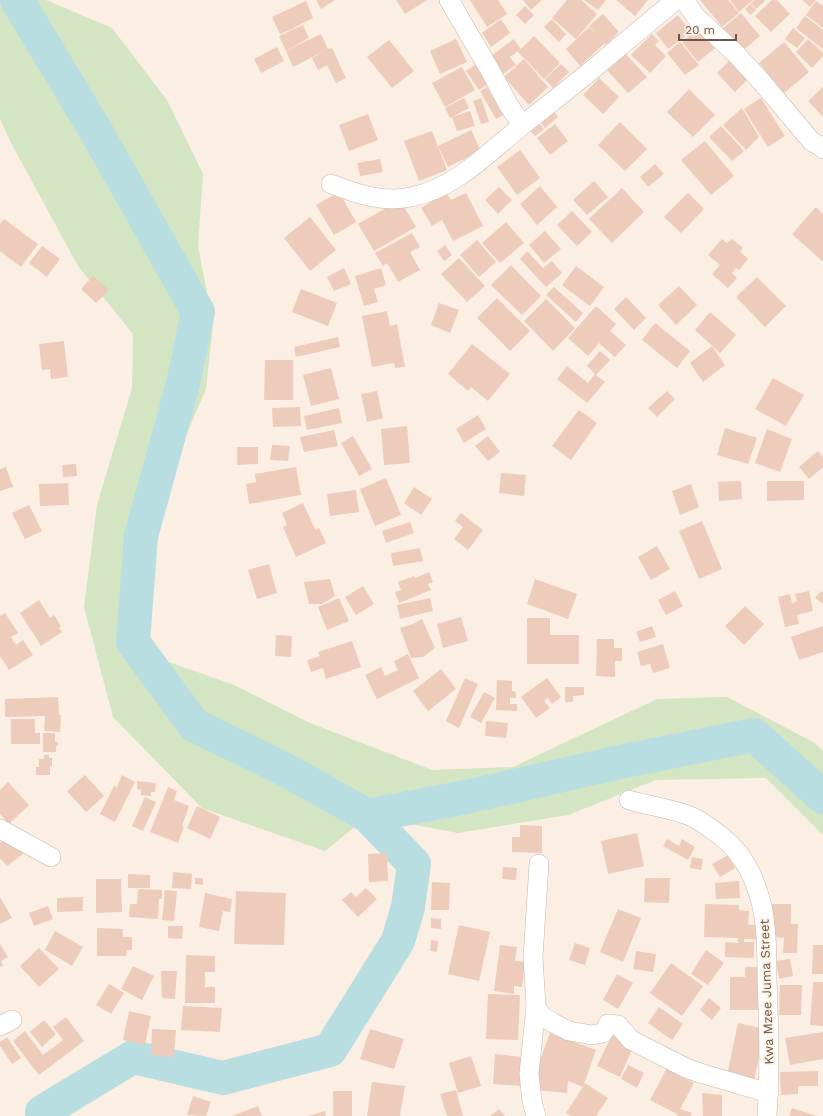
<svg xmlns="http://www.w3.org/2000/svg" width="823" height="1116" font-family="'Work Sans',sans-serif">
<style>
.green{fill:#d3e5c2}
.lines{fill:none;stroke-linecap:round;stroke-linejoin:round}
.river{stroke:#b9dee1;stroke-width:34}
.building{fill:#edccbc}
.minor-casing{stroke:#c9b6aa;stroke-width:20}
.minor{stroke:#fff;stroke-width:19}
.labels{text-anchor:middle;stroke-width:4;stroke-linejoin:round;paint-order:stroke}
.street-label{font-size:13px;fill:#6f554b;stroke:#fdf3e7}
</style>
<rect width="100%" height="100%" fill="#faefe2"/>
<path class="green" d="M0 0H46L112 28 167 100 203 174 198 245 213 325 206 389 160 496 135 603 155 657 234 685 310 723 432 770 513 767 657 699 727 697 813 742 823 751V835L766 778 656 780 568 815 458 833 368 816 325 851 202 808 113 717 84 607 97 505 132 388 133 334 78 266 10 141 0 119Z"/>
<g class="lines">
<g class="river">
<path d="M17 0 97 133 198 312 182 388 141 536 133 642 194 725 284 769 368 816 466 797 620 762 754 735 823 797"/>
<path d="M42 1116V1112L133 1057 223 1078 330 1050 398 941 408 907 414 864 368 816"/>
</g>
</g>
<g class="building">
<path d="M316 0H335L321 9Z"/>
<path d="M396 0H427L405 14Z"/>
<path d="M470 0H498L507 14 487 27Z"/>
<path d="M523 0H542L531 10Z"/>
<path d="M567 0H581L597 14 576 39 552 18Z"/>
<path d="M584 0H606L598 10Z"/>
<path d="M616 0H648L635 16Z"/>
<path d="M700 0H728L739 13 722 27Z"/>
<path d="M730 0H753L739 12Z"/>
<path d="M755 0H764L765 1 756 9 751 3Z"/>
<path d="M772 0H777L790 14 771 32 755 16Z"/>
<path d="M802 0H816L810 7Z"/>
<path d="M306 1 313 18 295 27 292 20 295 28 280 34 272 17Z"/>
<path d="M816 1 823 6V28L806 15Z"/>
<path d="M751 4 756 10 750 15 745 9Z"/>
<path d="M525 6 534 15 525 24 516 15Z"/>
<path d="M741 13 760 36 741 52 722 29Z"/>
<path d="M603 14 619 32 606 45 605 43 580 66 566 49 589 27 597 35 589 26Z"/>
<path d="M678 15 691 32 668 49 656 33Z"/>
<path d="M805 16 823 30V49L796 28Z"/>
<path d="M501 19 510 33 491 47 482 33Z"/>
<path d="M552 19 566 34 559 42 544 27Z"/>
<path d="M303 25 309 38 286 51 279 36Z"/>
<path d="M793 28 805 38 797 48 785 39Z"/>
<path d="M701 31 715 48 698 62 682 42 691 34 693 37Z"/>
<path d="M321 34 328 49 332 48 346 78 336 83 327 65 318 70 312 58 326 50 293 67 286 51Z"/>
<path d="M652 34 659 41 655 45 666 56 650 73 631 55Z"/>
<path d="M534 36 560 63 544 79 518 52Z"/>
<path d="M456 39 467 62 440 74 430 51Z"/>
<path d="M514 39 521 49 510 57 516 65 503 74 491 56Z"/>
<path d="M808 39 823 53V56L812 68 796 52Z"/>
<path d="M389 40 414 71 392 88 367 57Z"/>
<path d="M680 42 699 65 685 75 667 53Z"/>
<path d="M784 42 809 72 784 93 759 63Z"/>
<path d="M277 47 284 61 261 73 254 59Z"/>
<path d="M624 52 647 77 628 93 606 69Z"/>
<path d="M732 58 751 76 735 92 717 73Z"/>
<path d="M524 59 548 87 529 105 504 77Z"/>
<path d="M479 62 492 81 479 90 466 71Z"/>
<path d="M561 64 569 72 553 88 545 79Z"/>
<path d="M462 67 475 90 445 107 432 83Z"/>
<path d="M599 78 619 97 603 114 583 95Z"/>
<path d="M487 87 503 115 496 119 480 91Z"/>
<path d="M823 87V117L808 101Z"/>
<path d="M689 89 715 115 693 137 667 112Z"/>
<path d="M464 98 469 108 450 118 445 108Z"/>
<path d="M481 98 489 122 481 124 473 101Z"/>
<path d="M761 98 785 136 768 147 744 109Z"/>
<path d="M551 108 558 117 545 128 538 119Z"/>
<path d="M742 108 759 137 746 150 723 125Z"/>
<path d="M470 111 475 126 457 131 452 117Z"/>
<path d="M368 114 378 140 349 151 339 125Z"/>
<path d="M537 121 544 129 535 136 528 128Z"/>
<path d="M620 122 647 149 625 171 598 145Z"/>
<path d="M555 124 568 141 550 155 537 138Z"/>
<path d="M721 126 744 151 732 161 709 137Z"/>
<path d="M471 130 481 151 448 167 438 146Z"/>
<path d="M432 131 447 170 419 181 404 141Z"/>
<path d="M705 141 734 176 711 195 681 160Z"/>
<path d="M520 150 540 178 517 195 497 167Z"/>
<path d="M380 159 383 172 360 176 357 163Z"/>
<path d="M655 164 664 174 648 187 640 177Z"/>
<path d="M594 181 608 197 587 215 573 200Z"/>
<path d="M540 186 557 207 537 225 520 204Z"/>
<path d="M499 187 512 200 498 214 485 200Z"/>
<path d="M622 188 644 212 612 243 589 219Z"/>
<path d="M339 192 356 222 334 235 316 205Z"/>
<path d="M446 193 451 200 466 193 483 226 453 241 442 220 432 226 421 208Z"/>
<path d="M688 193 704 209 681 233 664 217Z"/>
<path d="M400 200 416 227 374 251 358 224Z"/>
<path d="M816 207 823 214V260L822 261 792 234Z"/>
<path d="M572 211 592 232 577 246 557 225Z"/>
<path d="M310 217 336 250 310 271 284 238Z"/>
<path d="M4 219 38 244 21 267 0 251V224Z"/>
<path d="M506 222 524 243 500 263 482 243Z"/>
<path d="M545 231 561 249 544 263 529 245Z"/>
<path d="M412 233 420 247 410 252 420 270 398 282 387 263 383 266 375 253Z"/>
<path d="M722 239 727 243 732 239 743 248 740 252 748 259 739 270 736 268 732 273 737 278 728 288 712 274 720 265 708 255Z"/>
<path d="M477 240 496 262 479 277 460 255Z"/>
<path d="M445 245 452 255 444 261 437 251Z"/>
<path d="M42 246 60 259 47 277 29 263Z"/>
<path d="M527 251 543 268 552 261 562 273 546 287 520 259Z"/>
<path d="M459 258 485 286 467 302 441 274Z"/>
<path d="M511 265 541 296 522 315 491 285Z"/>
<path d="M576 266 604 287 590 306 562 285Z"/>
<path d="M344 268 351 284 334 291 327 277Z"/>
<path d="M381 268 386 285 374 289 378 302 364 306 355 276Z"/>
<path d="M93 276 109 290 96 303 81 289Z"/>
<path d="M757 277 786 306 765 327 736 297Z"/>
<path d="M679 286 697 305 676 325 658 305Z"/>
<path d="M554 287 583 313 576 322 546 295Z"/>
<path d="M301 289 337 303 328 326 292 312Z"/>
<path d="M626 297 646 318 634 330 614 309Z"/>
<path d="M497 298 530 331 510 351 477 318Z"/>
<path d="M546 299 575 328 553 351 524 321Z"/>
<path d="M439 303 459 310 450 333 431 325Z"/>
<path d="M596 306 616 324 610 331 626 345 615 357 599 343 588 356 568 338Z"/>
<path d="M387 311 390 326 397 324 405 367 395 368 394 363 372 367 362 316Z"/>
<path d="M710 312 736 335 720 353 695 330Z"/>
<path d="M655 323 690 351 677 368 642 340Z"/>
<path d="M338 337 340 347 296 357 294 347Z"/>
<path d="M64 341 68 377 51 379 50 369 42 370 39 344Z"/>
<path d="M472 344 510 374 488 401 471 387 468 391 448 374Z"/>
<path d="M712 346 725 365 703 382 690 363Z"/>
<path d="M600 351 610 360 596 375 587 366Z"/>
<path d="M265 360H293V400H264Z"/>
<path d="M567 366 588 383 595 374 605 382 587 403 557 379Z"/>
<path d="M331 368 339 399 311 406 303 375Z"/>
<path d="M773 378 804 395 786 426 755 409Z"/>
<path d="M377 391 383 418 367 422 361 394Z"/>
<path d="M667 391 675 399 657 417 648 408Z"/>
<path d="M300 407 301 426 273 427 272 408Z"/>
<path d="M339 408 342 423 307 430 304 416Z"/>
<path d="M579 410 597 423 571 460 552 446Z"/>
<path d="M478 415 486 429 464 443 456 429Z"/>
<path d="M407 426 410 463 384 465 381 429Z"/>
<path d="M725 428 757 438 748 464 717 455Z"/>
<path d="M767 429 792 439 780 472 755 463Z"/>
<path d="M334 430 338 446 304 452 300 437Z"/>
<path d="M353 436 372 469 359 476 341 443Z"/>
<path d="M488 436 500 452 488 461 475 446Z"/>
<path d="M272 445 290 446 288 461 270 460Z"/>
<path d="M237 447H258V464L237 465Z"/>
<path d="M818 451 823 457V467L809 479 799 467Z"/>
<path d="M76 464 77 476 63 477 62 465Z"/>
<path d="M6 467 13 487 0 491V469Z"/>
<path d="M296 467 301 495 249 504 246 484 256 482 255 474Z"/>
<path d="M501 473 526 475 524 496 499 493Z"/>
<path d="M386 478 401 515 375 526 360 489Z"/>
<path d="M741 481 742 499 719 501 718 482Z"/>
<path d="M767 481H804V500L767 501Z"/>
<path d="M68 483 69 505 40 506 39 484Z"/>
<path d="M691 484 699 507 680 515 672 491Z"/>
<path d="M414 487 432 499 421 515 404 503Z"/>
<path d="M356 490 359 512 330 516 327 494Z"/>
<path d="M303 503 315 529 319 528 326 543 296 557 283 527 287 525 282 513Z"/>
<path d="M29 505 42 531 25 539 12 513Z"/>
<path d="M461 513 483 530 468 550 454 539 463 527 455 521Z"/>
<path d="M702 521 722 569 699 579 679 531Z"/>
<path d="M410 522 414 533 386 543 382 531Z"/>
<path d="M657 546 670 569 651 580 638 557Z"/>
<path d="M420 548 423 561 393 566 391 553Z"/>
<path d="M269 564 277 593 257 599 248 570Z"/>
<path d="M429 572 433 582 428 584 431 590 399 603 395 592 401 590 398 582 414 576 415 578Z"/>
<path d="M330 579 335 596 322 604H309L304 582Z"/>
<path d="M535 579 577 594 568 619 527 604Z"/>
<path d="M363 586 374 604 356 615 345 597Z"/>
<path d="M675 591 683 606 666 615 658 600Z"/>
<path d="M809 591 813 611 797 615 799 624 785 627 778 597 790 594 792 603 797 601 795 594Z"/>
<path d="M821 591 823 593V604L815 598Z"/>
<path d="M339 598 349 621 327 630 318 607Z"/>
<path d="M430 598 433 611 400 619 397 605Z"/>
<path d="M39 600 50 618 54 615 61 626 59 628 62 632 41 646 20 613Z"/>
<path d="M745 606 764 624 744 645 725 626Z"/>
<path d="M5 613 18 633 11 637 16 645 23 640 33 655 9 670 0 656V616Z"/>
<path d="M461 617 468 641 443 648 437 624Z"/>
<path d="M527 618H550V635H579V664H527Z"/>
<path d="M422 619 435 648 423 657 411 658 400 628 413 624Z"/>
<path d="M652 626 656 637 640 642 636 632Z"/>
<path d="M823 626V652L799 660 791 637Z"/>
<path d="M276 635 292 636 291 657 275 656Z"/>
<path d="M597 639H614V648H622V661H615V677L596 676Z"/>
<path d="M352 641 361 667 326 679 323 668 311 672 307 660 320 656 318 652Z"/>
<path d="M663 644 670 668 653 673 650 664 641 666 637 652Z"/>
<path d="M408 654 419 678 377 699 365 675 381 667 385 676 398 670 394 661Z"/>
<path d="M441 669 456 689 428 711 413 691Z"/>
<path d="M465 678 478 684 459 728 446 721Z"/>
<path d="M547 678 561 697 552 704 548 698 544 701 550 708 536 718 521 697Z"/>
<path d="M497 680 512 681V691L516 692V698H510V704H517V711L496 710Z"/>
<path d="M565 687H584V695L573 696V702H565Z"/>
<path d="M484 692 495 698 481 723 470 717Z"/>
<path d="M58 697 59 715H61L60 732 44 731 45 716 5 717V699Z"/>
<path d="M11 719H35V733H40V744H11Z"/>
<path d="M486 721 508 723 506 738 485 736Z"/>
<path d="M43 733H55V742H58V746H56V752H43Z"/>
<path d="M44 755H49V758H52V766H50V775H36V767H39V759H44Z"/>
<path d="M85 775 104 796 86 812 67 791Z"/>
<path d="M122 775 135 782 115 822 100 814 114 786 117 787Z"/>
<path d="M137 781 156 783 155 792H151V796L141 795V790L137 789Z"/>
<path d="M8 782 29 805 9 824 0 814V790Z"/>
<path d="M168 787 177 791 174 800 189 806 182 826 184 827 178 843 150 832Z"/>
<path d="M145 797 156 802 143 831 132 826Z"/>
<path d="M197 806 220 817 210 839 187 828Z"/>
<path d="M520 825 542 826V853L512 852V837H520Z"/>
<path d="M637 833 644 866 608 874 601 841Z"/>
<path d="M10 836 23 854 7 866 0 858V843Z"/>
<path d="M667 839 679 846 682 839 695 847 688 860 663 846Z"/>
<path d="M387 853 388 881 369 882 368 854Z"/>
<path d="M728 855 735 868 720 877 712 864Z"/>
<path d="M692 857 703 859 701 870 690 868Z"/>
<path d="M503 867 517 868 516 880 502 879Z"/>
<path d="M173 872 192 874 191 889 172 888Z"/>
<path d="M128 874 150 875V888H128Z"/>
<path d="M195 878H203V885L195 884Z"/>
<path d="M645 878H670L669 903 644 902Z"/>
<path d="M96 879H121L122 912 96 913Z"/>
<path d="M739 881 740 898 716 899 715 883Z"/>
<path d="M432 882 450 883 449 910H431Z"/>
<path d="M366 888 377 899 358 917 342 900 351 892 356 897Z"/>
<path d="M138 889 162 890V899H159L158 919 129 917 130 904H137Z"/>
<path d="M165 890 177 891 174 921 162 920Z"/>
<path d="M236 891 286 893 284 945 234 944Z"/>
<path d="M205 893 232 899 230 912 223 911 219 931 199 927Z"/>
<path d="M0 897 12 918 0 924Z"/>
<path d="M83 897V911L57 912V898Z"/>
<path d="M705 904 739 905V910L749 911 748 925H757L756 939H744V942H754V958L725 957V942L738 943V938L704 937Z"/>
<path d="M772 904H791V924H798L797 953H783L784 938 771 937Z"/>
<path d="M48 906 53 919 34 926 29 913Z"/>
<path d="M618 909 641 918 623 962 600 952Z"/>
<path d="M431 918 441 919V929L431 928Z"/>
<path d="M459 925 490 932 479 981 448 974Z"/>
<path d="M168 926H183L182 939 168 938Z"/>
<path d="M97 928 123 929V937H132V950H127L126 956H97Z"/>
<path d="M55 931 83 947 72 966 45 950Z"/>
<path d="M431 940 438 941 437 952 430 951Z"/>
<path d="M575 943 590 948 585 965 569 960Z"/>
<path d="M0 944 8 957 1 961 3 966 0 967Z"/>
<path d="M500 945 517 947 515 961 525 962 522 987 514 986V994L494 991Z"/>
<path d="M813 945H823V974H812Z"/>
<path d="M39 948 59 969 39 987 20 966Z"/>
<path d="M706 950 724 963 708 985 691 974Z"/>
<path d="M636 951 656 954 653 972 633 969Z"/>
<path d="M186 955 215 956V972H205V987H215V1003H185Z"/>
<path d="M790 959 793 976 779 979 776 961Z"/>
<path d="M671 963 703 986 682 1016 650 993Z"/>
<path d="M133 966 154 976 142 1000 121 989Z"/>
<path d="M745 967H761V1010H730V977H745Z"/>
<path d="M161 971H177L175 999 162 998Z"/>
<path d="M617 974 633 983 618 1009 603 1000Z"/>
<path d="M813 982H823V1026L810 1025Z"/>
<path d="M109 984 124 993 111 1014 96 1005Z"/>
<path d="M780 985H802L801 1015H779Z"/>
<path d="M488 994 520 995 518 1040 486 1039Z"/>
<path d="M709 998 721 1008 712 1020 700 1010Z"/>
<path d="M183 1006 222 1008 220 1032 181 1030Z"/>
<path d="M659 1007 683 1024 672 1040 648 1023Z"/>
<path d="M129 1011 151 1016 145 1045 123 1040Z"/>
<path d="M66 1017 84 1041 39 1075 13 1041 25 1031 43 1055 63 1040 53 1027Z"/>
<path d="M44 1020 56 1034 42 1047 30 1032Z"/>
<path d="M738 1023 765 1029 754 1081 727 1075Z"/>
<path d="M152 1029 176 1030 174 1057 151 1055Z"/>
<path d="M370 1029 404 1039 394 1069 360 1059Z"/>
<path d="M823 1032V1059L790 1065 785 1038Z"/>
<path d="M550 1033 596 1050 583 1087 585 1083 608 1098 596 1116H571L566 1113 583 1087 568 1081 567 1093 535 1090 538 1066Z"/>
<path d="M612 1035 634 1045 620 1077 597 1066Z"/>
<path d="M7 1037 21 1058 12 1064 0 1046V1042Z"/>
<path d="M495 1054 523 1057 521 1086 493 1084Z"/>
<path d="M471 1056 481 1086 458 1093 449 1063Z"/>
<path d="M628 1065 644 1073 637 1088 621 1079Z"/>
<path d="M667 1068 694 1083 680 1109 692 1113 691 1116H676L677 1114 650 1100Z"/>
<path d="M818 1071V1086H798V1094L781 1095 780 1072Z"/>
<path d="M372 1082 405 1086 400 1116H367Z"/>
<path d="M456 1090 463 1116H447L440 1094Z"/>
<rect x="333" y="1091" width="19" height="25"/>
<path d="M702 1093 722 1095V1116H703Z"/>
<path d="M193 1096 211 1102 206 1116 187 1115Z"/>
<path d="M258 1106 262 1116H232Z"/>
<path d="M792 1108 817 1116H789Z"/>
<path d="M499 1109 505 1116H490Z"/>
<path d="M325 1111 326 1116H308Z"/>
</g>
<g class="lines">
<g class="minor-casing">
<g id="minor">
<path d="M449 0 491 72 508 104 522 125"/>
<path d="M684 0 696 17 736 54 761 81 812 142 821 146 823 149"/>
<path d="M331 184C357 194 383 203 411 197 456 188 489 152 524 124 549 104 574 85 599 64 625 42 650 21 676 0"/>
<path d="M629 800C649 806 671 808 690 816 702 821 713 830 723 838 744 855 754 876 761 902 767 926 767 955 767 980 769 1025 770 1071 767 1116"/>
<path d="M0 829 51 857"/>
<path d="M539 864 533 957 536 1006 541 1015 553 1023 569 1031 592 1035 603 1033 608 1024 618 1025 631 1040 686 1068 700 1073 769 1093"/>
<path d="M0 1026 12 1020"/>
<path d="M536 1116 532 1101 529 1074 536 1006"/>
</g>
</g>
<use href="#minor" class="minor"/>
</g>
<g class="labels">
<g class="street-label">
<text transform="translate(766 992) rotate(-92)" y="5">Kwa Mzee Juma Street</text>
</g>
</g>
<path d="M679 34v6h57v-6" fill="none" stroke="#6f554b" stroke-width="2"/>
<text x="685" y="34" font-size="12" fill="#6f554b" stroke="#fdf3e7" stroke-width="3" paint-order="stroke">20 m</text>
</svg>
